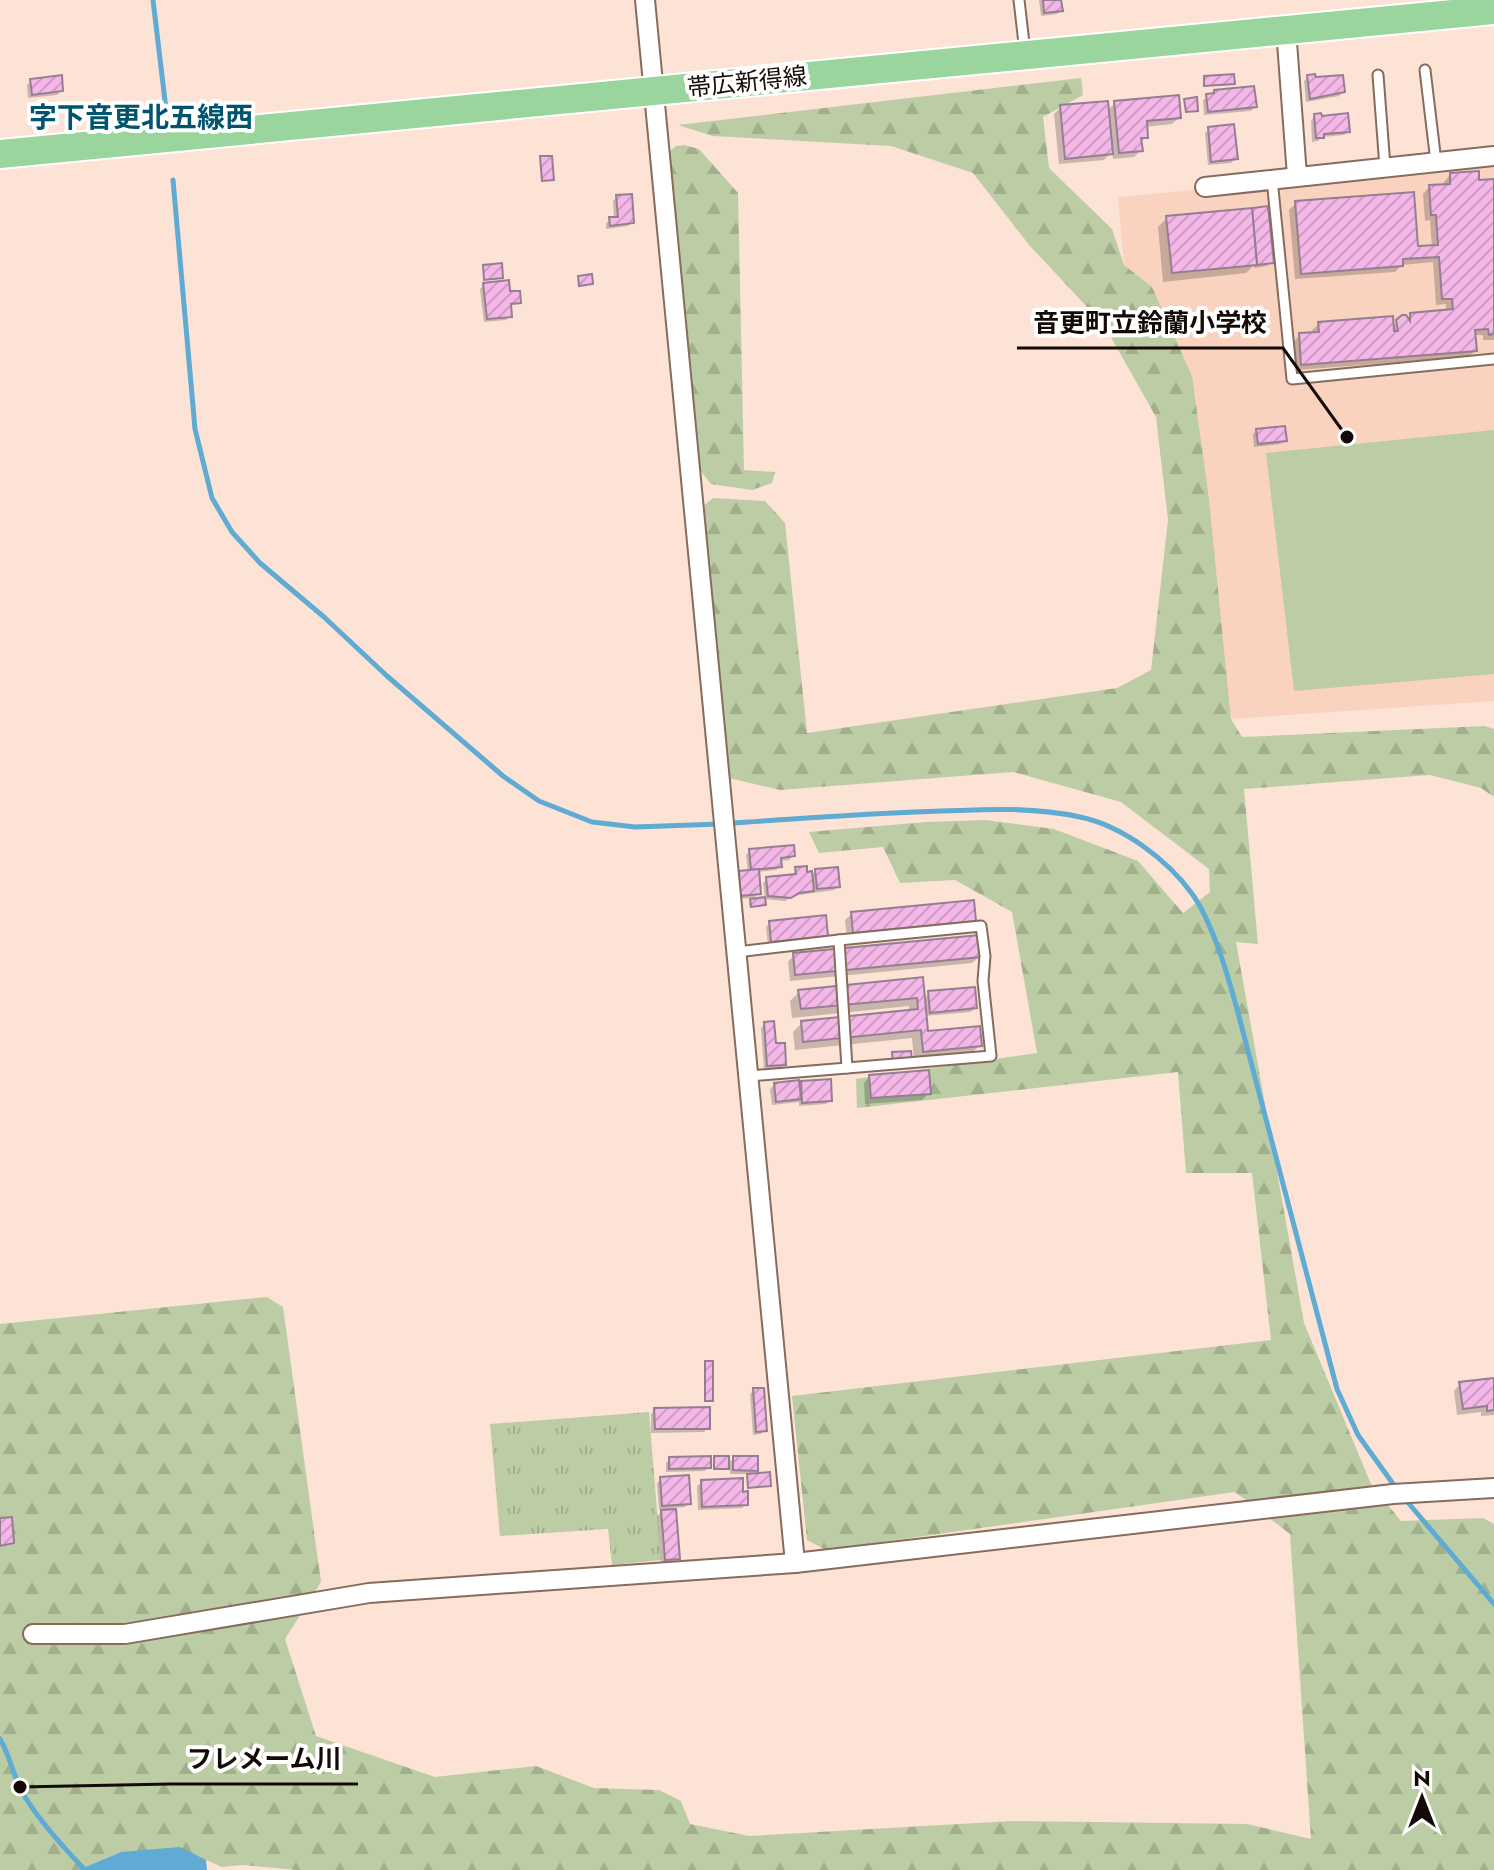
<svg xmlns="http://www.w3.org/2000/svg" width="1494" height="1870" font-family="Jost,'Noto Sans JP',sans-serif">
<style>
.built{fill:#f9d3c0}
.grass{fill:url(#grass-tufts)}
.forest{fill:url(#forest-firs)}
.garden{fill:#bccda5}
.water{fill:#60abd3}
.shadow{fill:#0003}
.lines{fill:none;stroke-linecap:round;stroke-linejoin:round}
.stream{stroke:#60abd3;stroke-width:5}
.building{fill:url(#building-hatch);stroke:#967e92;stroke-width:2}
.service-casing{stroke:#876c5e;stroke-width:13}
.minor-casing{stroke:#876c5e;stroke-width:22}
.primary-casing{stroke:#fff;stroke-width:32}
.service{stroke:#fff;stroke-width:9}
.minor{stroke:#fff;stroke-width:18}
.primary{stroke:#9ad59e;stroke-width:28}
.labels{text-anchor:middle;stroke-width:8;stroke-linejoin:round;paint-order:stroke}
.street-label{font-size:24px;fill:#150b06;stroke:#fff}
.quarter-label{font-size:28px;font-weight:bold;fill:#00546d;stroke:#fff}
.leader{fill:none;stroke:#150b06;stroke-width:3}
.callout-dot{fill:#150b06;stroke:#fff;stroke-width:3}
.callout-label{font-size:26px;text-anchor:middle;font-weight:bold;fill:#150b06;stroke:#fff;stroke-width:8;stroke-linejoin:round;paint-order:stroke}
</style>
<defs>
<pattern id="grass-tufts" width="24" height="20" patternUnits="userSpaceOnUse" patternTransform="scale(2)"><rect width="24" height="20" fill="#bccda5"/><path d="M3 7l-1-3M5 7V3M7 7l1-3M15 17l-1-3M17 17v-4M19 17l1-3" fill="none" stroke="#a1af8d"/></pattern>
<pattern id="forest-firs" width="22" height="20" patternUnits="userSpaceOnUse" patternTransform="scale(2)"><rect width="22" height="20" fill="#bccda5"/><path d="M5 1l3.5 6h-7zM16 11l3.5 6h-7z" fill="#a1af8d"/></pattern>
<pattern id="building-hatch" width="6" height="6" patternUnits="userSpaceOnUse" patternTransform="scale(2)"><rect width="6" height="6" fill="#f4b7e8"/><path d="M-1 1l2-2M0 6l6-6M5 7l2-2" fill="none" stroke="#d09cc6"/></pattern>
</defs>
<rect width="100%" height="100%" fill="#fce3d6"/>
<path class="built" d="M1494 163V701L1231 719 1209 499 1152 287 1124 265 1118 197Z"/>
<path class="grass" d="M649 1412 661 1560 612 1565 608 1529 500 1536 490 1424Z"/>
<g class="forest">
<path d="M1081 78 1083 95 1043 117 1049 168 1112 229 1124 265 1152 287 1192 376 1209 499 1231 719 1242 737 1485 726 1494 729V797L1481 788 1430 775 1244 789 1258 944 1236 942 1304 1323 1371 1484 1401 1521 1483 1518 1494 1524V1870H296L243 1865 222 1867 206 1860 121 1852 78 1870H0V1324L267 1297 283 1307 321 1582 285 1639 316 1736 435 1777 536 1766 594 1788 659 1790 681 1801 690 1824 749 1836 1012 1821 1247 1824 1311 1839 1290 1534 1235 1492 826 1550 807 1540 792 1396 1271 1340 1252 1173H1186L1178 1072 857 1108 856 1079 1037 1053 1012 912 955 880 900 883 883 847 819 853 809 832 926 822 985 820 1054 829 1138 861 1183 913 1210 892 1209 869 1121 802 1013 772 780 790 729 778 702 507 713 498 765 501 785 523 807 733 1117 688 1151 670 1168 520 1156 417 1104 325 1030 246 973 173 891 146 713 136 678 125Z"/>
<path d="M684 145 699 149 738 193 744 470 775 472 772 483 752 490 711 484 696 465 669 152 676 146Z"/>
</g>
<path class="garden" d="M1494 430V674L1294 691 1266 453Z"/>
<path class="water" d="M180 1847 206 1860 207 1870H78L121 1852Z"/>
<g class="shadow">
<path d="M1039 0H1059L1061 10 1057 14 1041 16Z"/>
<path d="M1308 77 1343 92 1339 96 1306 102 1304 81Z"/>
<path d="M31 81 61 91 57 95 28 98 27 85Z"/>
<path d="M1215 92 1255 106 1251 111 1204 115 1203 100Z"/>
<path d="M1115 103 1179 118 1172 124 1145 127 1146 137 1140 143 1141 150 1134 157 1113 159 1112 152 1104 160 1059 164 1054 114 1061 107 1107 111Z"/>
<path d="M1315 116 1320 118 1348 131 1344 135 1322 137 1318 141 1312 142 1311 120Z"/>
<path d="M1209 129 1235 159 1231 163 1208 165 1205 133Z"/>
<path d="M1450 175 1478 182 1494 181V340H1483V335H1474L1475 351 1468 357 1296 370 1293 342 1300 335 1312 334V330L1319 324 1392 327 1402 317 1406 319 1411 315 1446 312V304L1436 305 1433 262 1402 265 1395 272 1295 279 1289 210 1296 203 1416 248 1432 247 1430 220 1425 221 1423 194 1429 187 1444 186V182Z"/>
<path d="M617 197 632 222 628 226 606 229V223L614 219 613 201Z"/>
<path d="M1167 218 1271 262 1267 266 1254 268V265L1246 273 1163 282 1158 227Z"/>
<path d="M484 285 519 302 509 306 510 316 506 320 484 322 480 289Z"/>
<path d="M1257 430 1284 440 1280 444 1254 447 1253 434Z"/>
<path d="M750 851 793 856 789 860 780 861V866L776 870 757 872 759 893 751 901 764 905 750 908 749 903 754 898 737 899 735 877 739 873 748 872 746 855Z"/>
<path d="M796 869 811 876 816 871 838 886 834 890 793 896 785 901 765 899 763 883 767 879 792 876Z"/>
<path d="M852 914 974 920 968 927 847 938 845 920Z"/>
<path d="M770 923 826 936 822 940 768 945 766 927Z"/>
<path d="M794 955 979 957 972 963 790 981 788 962Z"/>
<path d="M921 980 923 1000 929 993 975 1008 971 1012 924 1016 926 1033 980 1045 971 1054 914 1060 912 1038 795 1050 793 1032 802 1023 909 1012V1006L792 1018 790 1001 799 992Z"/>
<path d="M765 1024 784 1064 780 1068 764 1069 761 1028Z"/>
<path d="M870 1076 929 1093 922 1100 865 1104 864 1083Z"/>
<path d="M829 1081 830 1100 826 1104 799 1106V1102L772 1105 770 1089 774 1085Z"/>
<path d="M705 1363 711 1400 710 1401 704 1402Z"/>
<path d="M1494 1380V1415L1481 1416V1412L1457 1415 1454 1391 1460 1384Z"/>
<path d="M754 1390 765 1430 761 1434 753 1435 750 1394Z"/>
<path d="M655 1410 708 1428 704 1432 651 1433V1414Z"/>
<path d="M715 1458 727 1464 734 1458 756 1470 751 1475 769 1486 748 1488 747 1477 750 1474H730V1466L726 1470H714Z"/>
<path d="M670 1459 709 1467 705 1471 666 1472V1463Z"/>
<path d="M661 1479 689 1503 685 1507 673 1508 678 1558 674 1562 661 1563 657 1516 665 1509H659L657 1483Z"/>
<path d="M702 1482 741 1494 746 1504 742 1508 698 1510 697 1486Z"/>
</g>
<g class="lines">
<g class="stream">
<path d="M153 0 166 109"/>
<path d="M173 180 195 429 212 498 232 532 260 563 324 617 387 676 503 776 539 801 592 822 635 827 720 824"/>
<path d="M730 823C800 819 871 813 941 811 988 809 1035 807 1080 817 1123 826 1168 860 1193 895 1221 936 1239 1018 1252 1066 1281 1174 1308 1282 1337 1389L1358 1435 1396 1488"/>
<path d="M1405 1499 1494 1604"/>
<path d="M0 1739C9 1754 12 1770 19 1786 32 1813 64 1848 85 1870"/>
</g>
</g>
<g class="building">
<path d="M1043 0H1061L1063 11 1044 13Z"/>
<path d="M1234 74 1235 84 1204 86V76Z"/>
<path d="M1315 74 1316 77 1343 75 1345 92 1310 99 1307 75Z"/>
<path d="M62 75 63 91 32 95 30 79Z"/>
<path d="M1254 86 1257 107 1208 112 1206 94 1214 93V90Z"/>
<path d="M1179 95 1181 118 1147 121 1148 138H1141L1143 151 1119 153 1114 101Z"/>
<path d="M1197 97 1198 111 1186 112 1184 99Z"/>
<path d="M1108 101 1113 154 1065 159 1060 105Z"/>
<path d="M1321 113 1322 116 1348 113 1350 132 1324 134V138H1316L1314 114Z"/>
<path d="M1234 124 1238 159 1211 162 1208 127Z"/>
<path d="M540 156H552L554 180 542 181Z"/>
<path d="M1479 171V180L1494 179V334L1489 335 1488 329 1475 330 1477 351 1301 365 1299 333 1319 332 1318 322 1393 316 1394 331H1398L1396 320 1402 315H1406L1410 321V313L1453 309 1452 299H1442L1439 257 1403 259V266L1301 274 1295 201 1414 192 1418 246 1438 245 1436 215H1431L1429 185 1450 184V173Z"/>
<path d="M632 194 634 223 610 226 609 217H618L616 195Z"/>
<path d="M1268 206 1274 263 1257 265 1252 208Z"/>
<path d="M1252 208 1257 265 1172 273 1166 216Z"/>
<path d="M502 263 503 278 484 280 483 265Z"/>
<path d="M592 274 593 284 579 286 578 276Z"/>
<path d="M509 280 510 291H520L521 303 511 304 512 317 487 319 483 283Z"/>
<path d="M1285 426 1287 441 1258 444 1256 429Z"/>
<path d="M794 845 795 856 781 858 782 867 751 870 749 849Z"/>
<path d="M807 866V872L812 871 814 891 799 893 791 898 768 896 766 877 796 874 795 867Z"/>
<path d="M838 867 840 887 817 889 815 869Z"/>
<path d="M759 869 761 894 740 896 739 871Z"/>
<path d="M765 897 766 905 751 907 750 899Z"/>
<path d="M974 900 976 921 853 933 851 912Z"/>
<path d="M826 915 828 936 771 942 769 921Z"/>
<path d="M979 935 981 957 795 975 793 953Z"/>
<path d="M923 977 928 1031 980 1026 982 1046 923 1052 921 1030 803 1042 801 1021 918 1009 917 998 801 1009 798 990Z"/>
<path d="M975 987 977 1008 930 1013 928 991Z"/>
<path d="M774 1021 776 1043H785L786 1065 767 1066 764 1022Z"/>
<path d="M911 1051 912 1060 893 1061 892 1052Z"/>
<path d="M929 1070 931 1094 871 1098 869 1075Z"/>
<path d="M831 1079 832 1101 802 1103 801 1081Z"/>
<path d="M799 1080 801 1099 776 1102 774 1083Z"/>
<rect x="705" y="1361" width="8" height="40"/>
<path d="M1494 1378V1410L1487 1411V1406L1463 1409 1459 1382Z"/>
<path d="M753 1388H764L767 1431 756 1432Z"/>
<path d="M710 1407V1429H655L654 1408Z"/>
<path d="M711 1456V1468L669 1469V1457Z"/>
<rect x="714" y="1456" width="15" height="13"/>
<path d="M733 1456H758V1471L733 1470Z"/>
<path d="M770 1472 771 1486 748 1488 747 1474Z"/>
<path d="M689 1475 691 1504 662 1506 660 1477Z"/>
<path d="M743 1478V1492L748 1491V1505L702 1507 701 1480Z"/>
<path d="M676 1509 680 1559 665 1560 661 1510Z"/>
<path d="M12 1517 14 1543 0 1546V1518Z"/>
</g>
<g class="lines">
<g class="service-casing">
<g id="service">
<path d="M1019 0 1025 52"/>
<path d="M1425 70 1436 162"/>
<path d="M1378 75 1385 167"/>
<path d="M1272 179 1292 379 1494 359"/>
<path d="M839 940 981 926 985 956 983 981 991 1056 847 1068"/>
<path d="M737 952 839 940 847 1068 749 1076"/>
</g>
</g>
<g class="minor-casing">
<g id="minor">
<path d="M645 0 795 1563"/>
<path d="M1286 29 1297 176"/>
<path d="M1205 187 1494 156"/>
<path d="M33 1634H125L369 1593 795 1563 1393 1494 1494 1488"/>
</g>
</g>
<g class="primary-casing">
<path id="primary" d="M0 154 1494 10"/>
</g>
<use href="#service" class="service"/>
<use href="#minor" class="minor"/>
<use href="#primary" class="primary"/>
</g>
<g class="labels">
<g class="street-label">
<text transform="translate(747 82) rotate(-6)" y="8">帯広新得線</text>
</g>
<g class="quarter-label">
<text x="141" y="127">字下音更北五線西</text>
</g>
</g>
<path class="leader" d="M1347 437L1283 348H1017M20 1787L170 1784H358"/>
<g class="callout-dot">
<circle cx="1347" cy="437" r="8"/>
<circle cx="20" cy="1787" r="8"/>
</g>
<g class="callout-label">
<text x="1150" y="332">音更町立鈴蘭小学校</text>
<text x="264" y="1768">フレメーム川</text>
</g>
<g transform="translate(1422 1798)" stroke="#ffffff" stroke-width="6" paint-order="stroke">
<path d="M0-6L14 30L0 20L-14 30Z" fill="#150b06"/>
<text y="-12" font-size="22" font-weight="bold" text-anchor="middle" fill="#150b06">N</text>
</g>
</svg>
